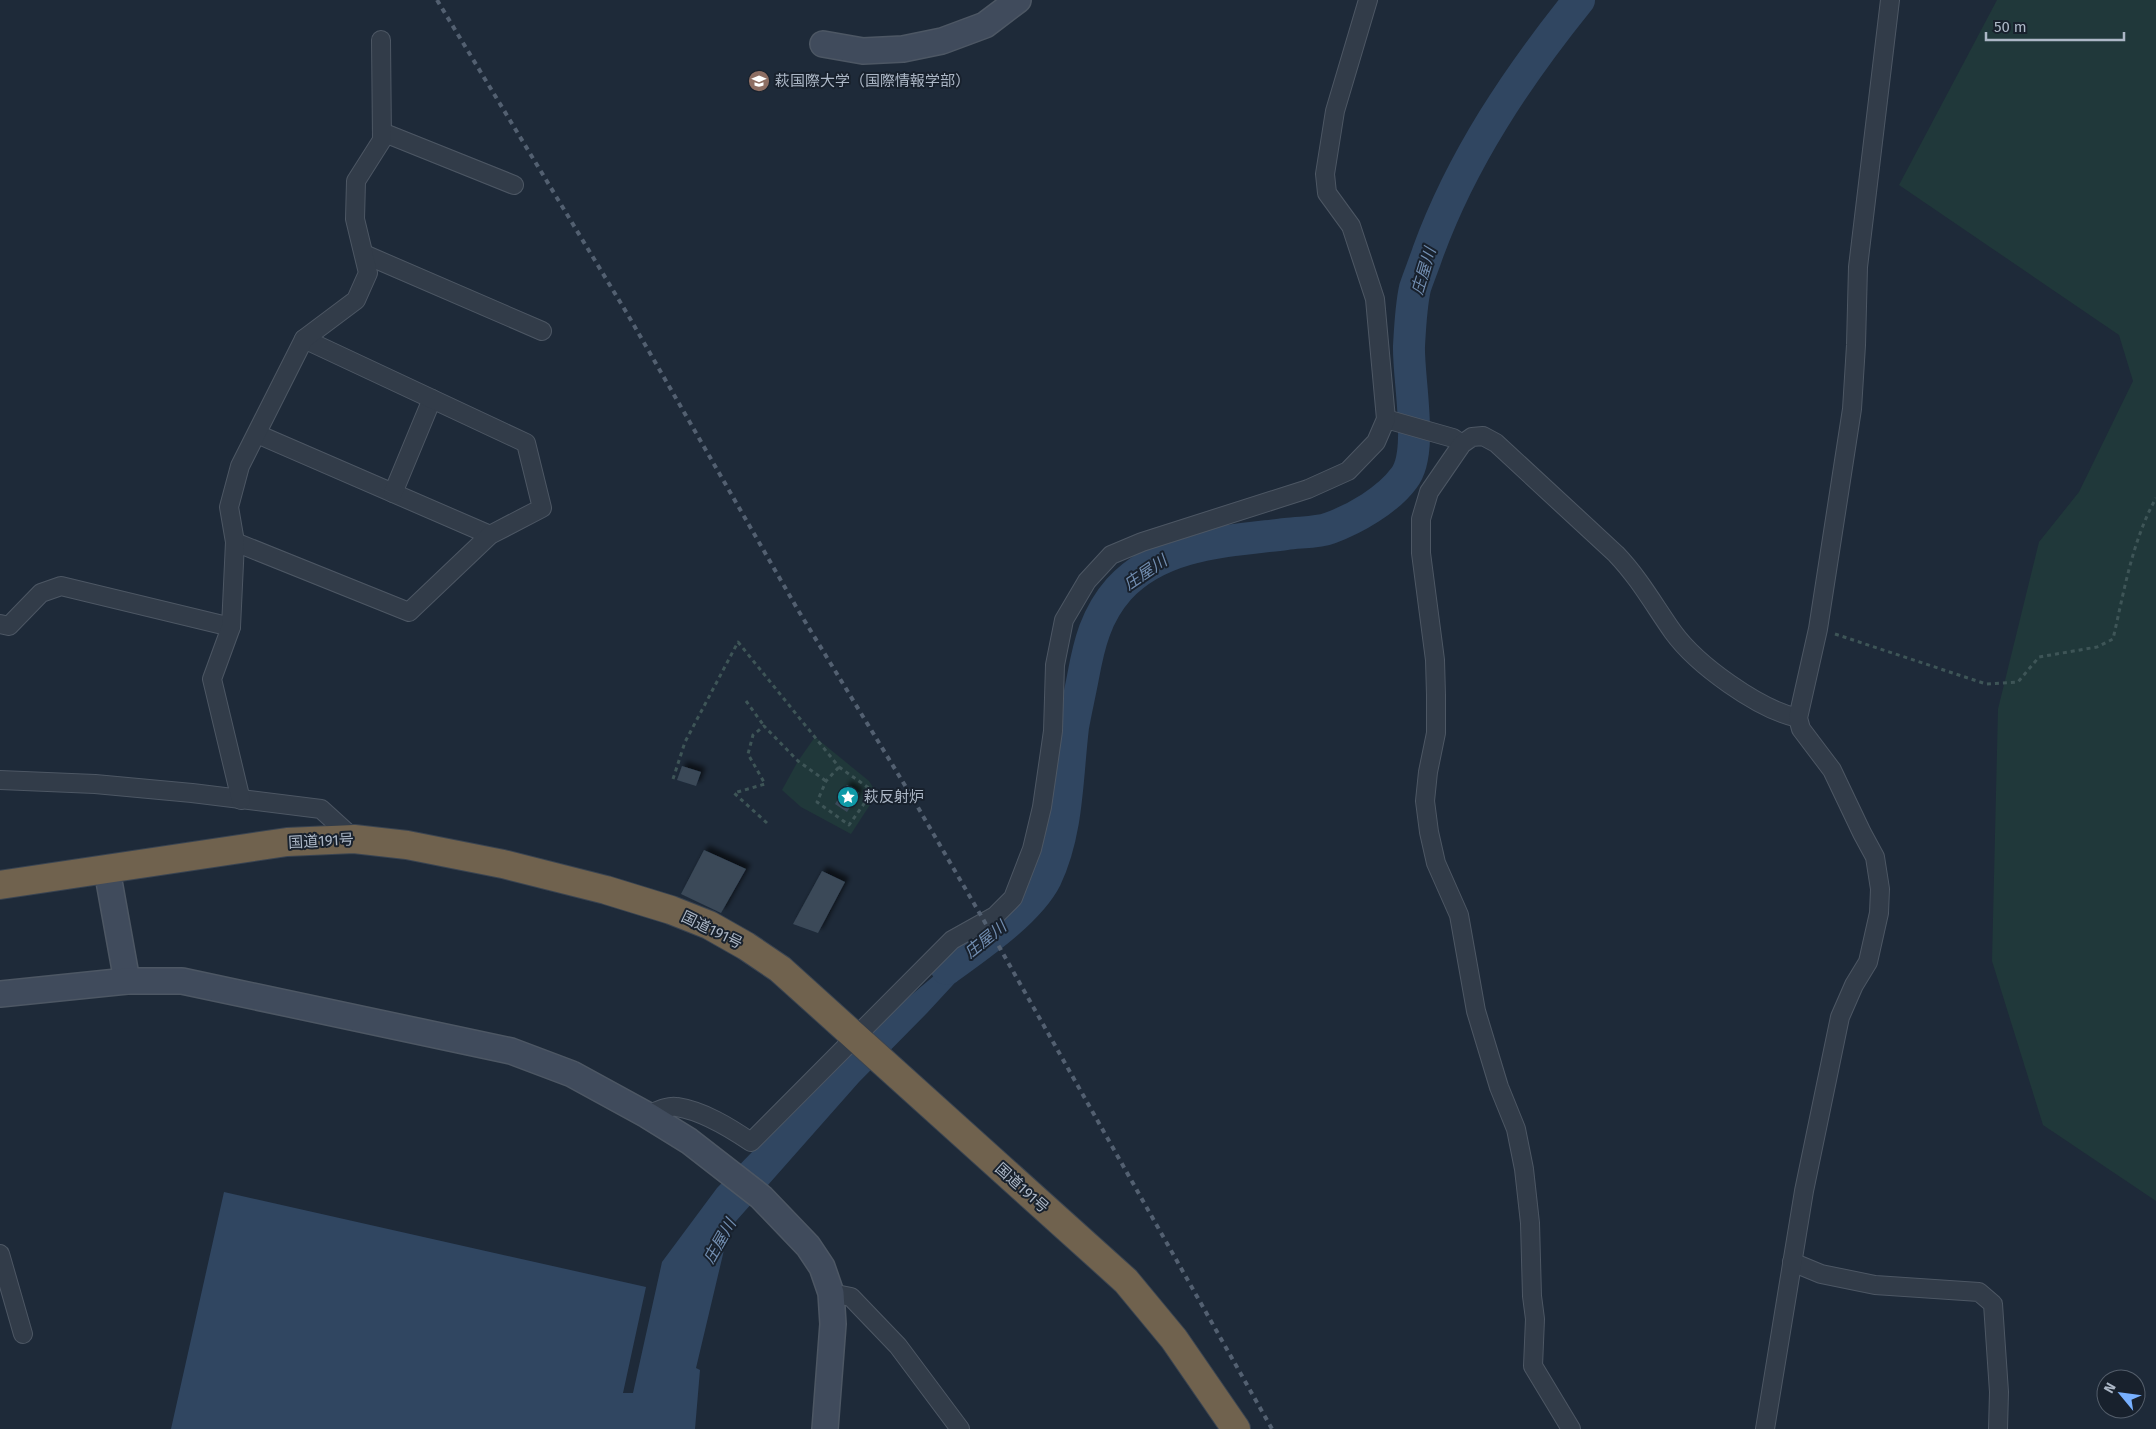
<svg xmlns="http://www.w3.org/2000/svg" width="2156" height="1429" font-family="'Fira Sans','Noto Sans JP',sans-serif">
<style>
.green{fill:#20383a}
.water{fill:#304661}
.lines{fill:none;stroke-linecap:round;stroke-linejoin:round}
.river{stroke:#304661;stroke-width:32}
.building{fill:#3a4959;filter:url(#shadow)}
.street-casing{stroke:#4d5764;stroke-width:20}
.secondary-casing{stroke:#4d5764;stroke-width:28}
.highway-casing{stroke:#3a4451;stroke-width:30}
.path{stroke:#3e5557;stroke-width:3;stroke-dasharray:4 4;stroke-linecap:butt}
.street{stroke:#323c49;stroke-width:18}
.secondary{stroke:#404b5c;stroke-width:25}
.highway{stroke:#70624e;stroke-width:28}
.rail{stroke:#536071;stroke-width:4;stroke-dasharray:5 5;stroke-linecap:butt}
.labels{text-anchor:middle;stroke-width:4;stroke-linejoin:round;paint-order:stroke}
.poi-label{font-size:15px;fill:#acb7c6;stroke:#18212d;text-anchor:start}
.street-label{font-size:15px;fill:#acb7c6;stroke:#18212d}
.water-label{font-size:16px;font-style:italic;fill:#728eb1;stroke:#18212d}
</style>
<defs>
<filter id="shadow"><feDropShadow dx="4.5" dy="-4.5" stdDeviation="2.5" flood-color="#0009"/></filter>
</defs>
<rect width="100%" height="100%" fill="#1e2a39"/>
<g class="green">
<path d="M1997 0H2156V1201L2043 1125 1992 961 1998 709 2039 542 2079 492 2133 381 2119 335 1899 185Z"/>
<path d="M815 737 869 781 877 794 851 834 801 807 782 790 798 761Z"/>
</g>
<path class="water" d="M979 938 988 947 927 1013 859 1082 729 1229 696 1368 700 1370 695 1429H171L224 1192 646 1287 623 1393H633L662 1262 717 1188 834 1068 897 1007Z"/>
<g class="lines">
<path class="river" d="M947 969C977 947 1029 912 1046 878 1068 832 1067 777 1073 727 1076 710 1080 693 1083 677 1089 644 1096 615 1119 589 1161 543 1228 541 1286 534 1300 532 1317 533 1330 528 1355 519 1388 500 1404 478 1424 453 1408 379 1409 346 1410 328 1411 306 1415 288 1419 276 1424 264 1428 252 1462 159 1517 77 1579 0"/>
</g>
<g class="building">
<path d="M682 766 701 772 696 786 677 780Z"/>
<path d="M847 785 859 793 847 812 835 804Z"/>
<path d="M704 850 746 869 721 913 681 894Z"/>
<path d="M822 871 845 882 818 933 793 924Z"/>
</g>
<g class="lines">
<g class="street-casing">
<g id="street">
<path d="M382 132 514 185"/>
<path d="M364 254 542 331"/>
<path d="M1386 419 1453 438 1462 444"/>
<path d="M257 434 490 535"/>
<path d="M393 493 432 399"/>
<path d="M235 542 409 612 490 535 542 508 526 443 304 339"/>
<path d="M0 624 9 626 41 593 61 586 231 627"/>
<path d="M0 780 95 784 192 793 321 809 354 839"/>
<path d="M241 800 212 679 231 627 235 542 229 507 240 466 304 339 356 300 368 273 355 219 356 181 382 140 381 40"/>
<path d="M647 1115C655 1112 668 1105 677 1107 703 1111 729 1127 751 1142L952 940 995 916 1013 898 1032 849 1042 807 1053 731 1055 665 1064 620 1087 581 1111 555 1142 542 1308 489 1348 471 1376 442 1386 419 1375 299 1351 226 1327 193 1325 174 1335 111 1368 0"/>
<path d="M0 1254 23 1334"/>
<path d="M1792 1262 1821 1274 1875 1285 1979 1292 1993 1304 1999 1392 1998 1429"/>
<path d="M831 1293 851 1297 898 1346 960 1429"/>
<path d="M1571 1429 1533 1366 1535 1319 1532 1296 1530 1223 1524 1169 1516 1129 1499 1087 1476 1011 1459 915 1436 863 1429 832 1425 801 1428 772 1436 733V695L1435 660 1421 553V519L1429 492 1462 444 1472 437 1483 436 1496 443 1616 554C1639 578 1654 605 1673 632 1697 665 1758 709 1798 718"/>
<path d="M1765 1429 1804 1191 1840 1017 1854 985 1868 962 1879 913 1880 889 1875 857 1862 833 1832 770 1801 729 1798 718 1818 629 1852 409 1856 345 1858 267 1890 0"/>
</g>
</g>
<g class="secondary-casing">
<g id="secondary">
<path d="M823 44 863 51 903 49 942 41 985 25 1018 0"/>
<path d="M107 870 127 981"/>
<path d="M0 994 127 981H182L511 1051 572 1074 647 1115 689 1141 761 1197 808 1246 822 1267 831 1293 833 1324 825 1429"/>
</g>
</g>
<g class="highway-casing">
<path id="highway" d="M0 885 287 842 354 839 407 845 503 864 606 890 671 910 709 925 746 946 780 969 1126 1281 1174 1339 1236 1429"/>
</g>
<g class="path">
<path d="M1835 634 1986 684 2018 682 2039 657 2097 647 2113 639C2124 592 2132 541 2156 498"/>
<path d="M746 701 764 726"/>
<path d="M839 767 873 791 849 825 817 802 826 781Z"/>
<path d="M673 779 685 742 738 642 839 767"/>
<path d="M767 823 734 793 765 784 748 754 753 735 764 726 798 761 826 781"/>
</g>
<use href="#street" class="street"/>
<use href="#secondary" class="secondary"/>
<use href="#highway" class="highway"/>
<path class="rail" d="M437 0 628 315 798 610 909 792 1001 950 1272 1429"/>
</g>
<defs>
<g id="university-disc" transform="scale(1.125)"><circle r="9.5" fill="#8d6e63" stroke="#18212d"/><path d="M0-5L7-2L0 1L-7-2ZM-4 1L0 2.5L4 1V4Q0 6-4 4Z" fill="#fff"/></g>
<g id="sight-disc" transform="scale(1.125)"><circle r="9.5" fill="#0f9aa8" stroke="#18212d"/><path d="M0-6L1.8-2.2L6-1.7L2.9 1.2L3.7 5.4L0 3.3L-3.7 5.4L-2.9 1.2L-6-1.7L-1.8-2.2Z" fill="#fff"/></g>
</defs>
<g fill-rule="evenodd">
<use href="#university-disc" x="759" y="81"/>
<use href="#sight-disc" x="848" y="797"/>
</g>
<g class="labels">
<g class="poi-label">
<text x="775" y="86">萩国際大学（国際情報学部）</text>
<text x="864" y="802">萩反射炉</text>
</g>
<g class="street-label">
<text transform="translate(321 841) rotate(-3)" y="5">国道191号</text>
<text transform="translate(712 930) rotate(26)" y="5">国道191号</text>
<text transform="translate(1022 1188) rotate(42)" y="5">国道191号</text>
</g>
<g class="water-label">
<text transform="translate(1423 271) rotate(-73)" y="6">庄屋川</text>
<text transform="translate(1145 572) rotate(-34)" y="6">庄屋川</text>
<text transform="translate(985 939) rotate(-39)" y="6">庄屋川</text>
<text transform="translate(719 1241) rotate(-60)" y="6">庄屋川</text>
</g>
</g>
<g transform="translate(2121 1394) rotate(299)"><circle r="24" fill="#18212d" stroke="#535d6a"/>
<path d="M0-4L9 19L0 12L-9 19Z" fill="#78b0ff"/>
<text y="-8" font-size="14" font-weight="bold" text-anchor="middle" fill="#acb7c6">N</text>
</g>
<path d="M1986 32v8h138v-8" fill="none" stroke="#acb7c6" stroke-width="2.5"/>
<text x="1994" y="32" font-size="15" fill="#acb7c6" stroke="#18212d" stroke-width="4" paint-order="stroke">50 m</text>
</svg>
